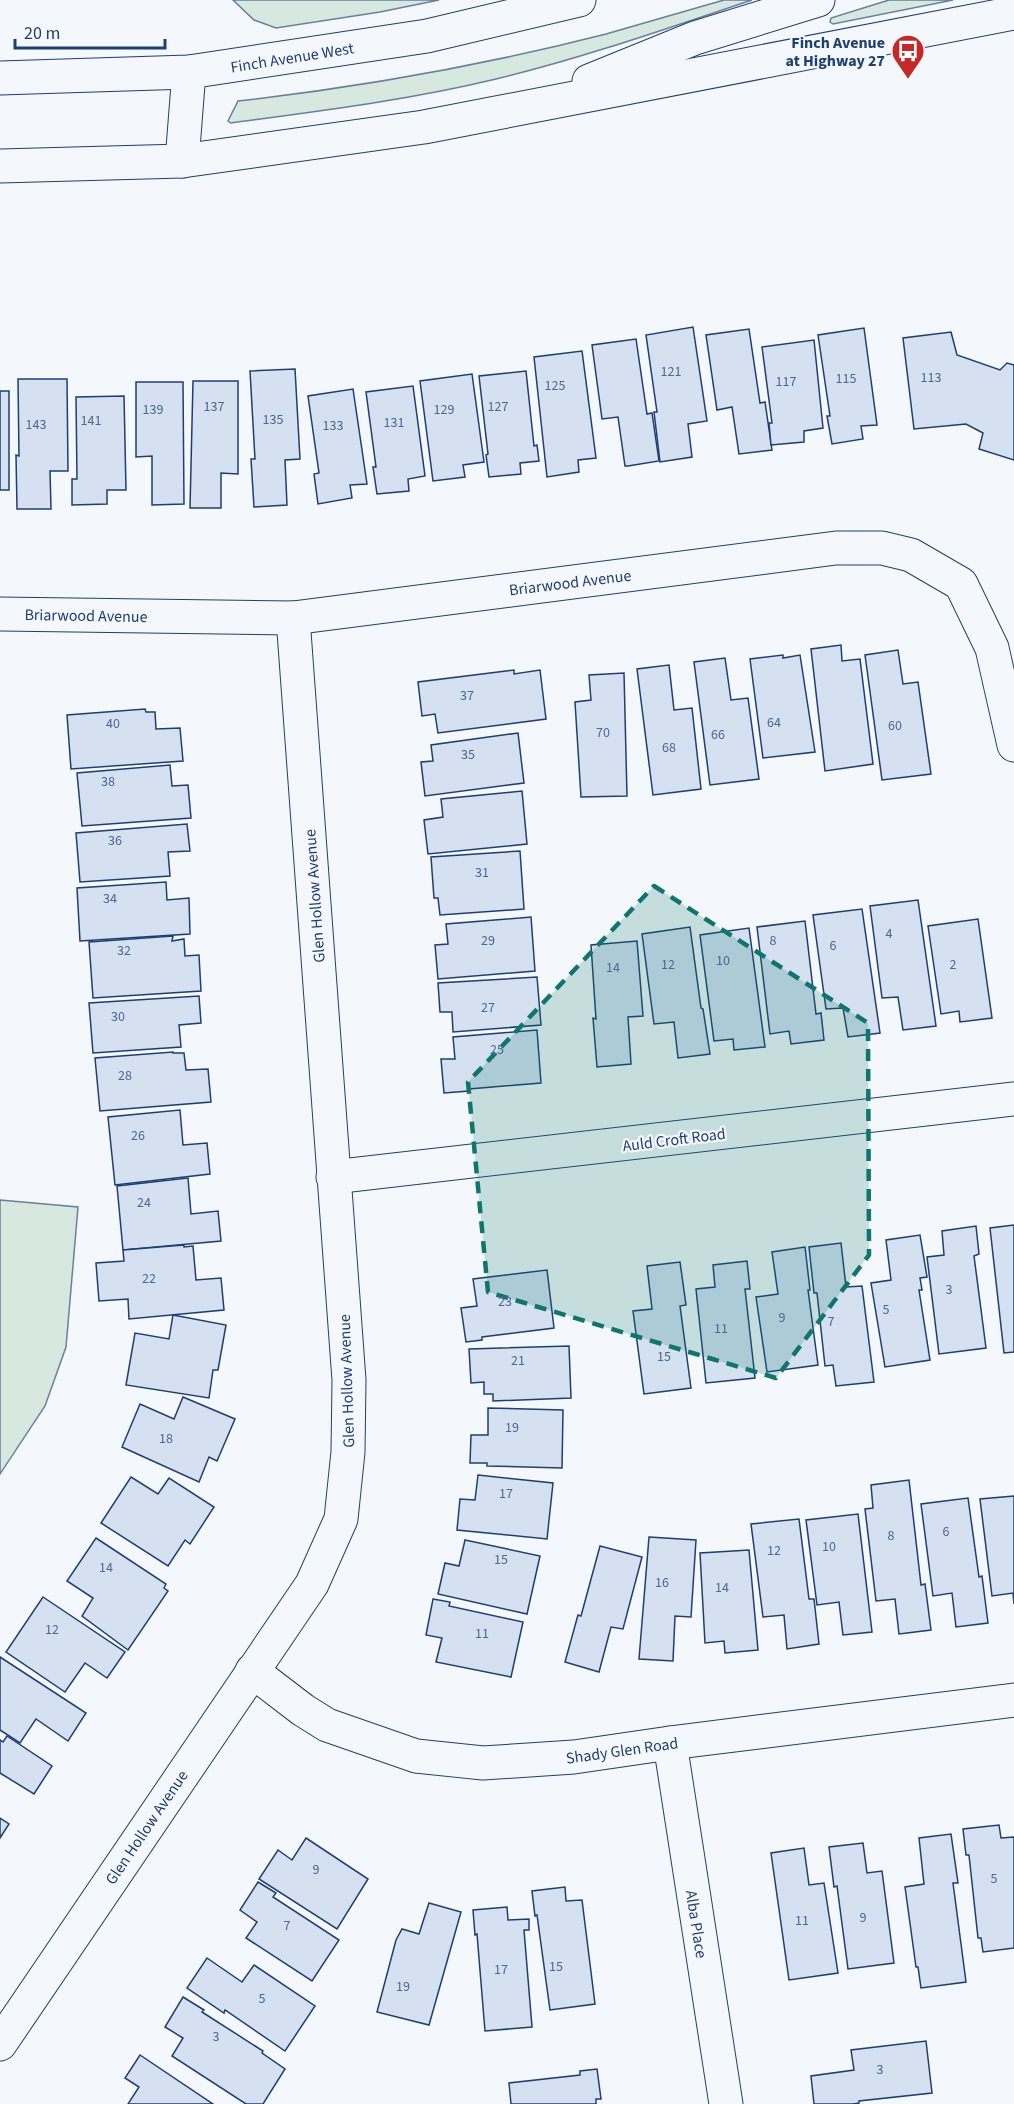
<svg xmlns="http://www.w3.org/2000/svg" width="1014" height="2104" font-family="'Source Sans 3',sans-serif">
<style>
.green{fill:#d7e8df;stroke:#687fa3;stroke-width:1.5}
.building{fill:#d5e0f0;stroke:#1d3f73;stroke-width:1.5}
.lines{fill:none;stroke-linecap:round;stroke-linejoin:round}
.minor-casing{stroke:#1d3f73;stroke-width:35}
.secondary-casing{stroke:#1d3f73;stroke-width:35}
.minor{stroke:#f4f7fb;stroke-width:33}
.secondary{stroke:#f4f7fb;stroke-width:33}
.marked{fill:#0f766e;fill-opacity:0.2;stroke:#0f766e;stroke-width:4.5;stroke-dasharray:12 8;stroke-linejoin:round}
.labels{text-anchor:middle;stroke-width:4.5;stroke-linejoin:round;paint-order:stroke}
.number-label{font-size:14px;fill:#4b6792}
.poi-label{font-size:16px;font-weight:bold;fill:#1d3f73;stroke:#f4f7fb;text-anchor:end}
.street-label{font-size:16px;fill:#1d3f73;stroke:#f4f7fb}
</style>
<rect width="100%" height="100%" fill="#f4f7fb"/>
<g class="green">
<path d="M233 0H439L380 12 276 28 254 20Z"/>
<path d="M724 0H752C668 28 583 58 496 79 409 100 320 111 231 123L228 121 238 101C362 87 485 65 606 34 645 23 685 11 724 0Z"/>
<path d="M889 0H953L833 24 830 22 831 18Z"/>
<path d="M0 1200 78 1207 66 1347 45 1406 0 1474Z"/>
</g>
<g class="building">
<path d="M693 327 707 421 688 424 692 457 660 462 654 412H657L646 335Z"/>
<path d="M864 328 877 425 861 426 863 439 832 444 827 416H830L818 335Z"/>
<path d="M749 329 760 403 765 402 772 450 739 454 732 407 717 410 706 335Z"/>
<path d="M951 332 957 355 1000 370 1007 363 1014 365V460L979 449 983 433 966 424 914 429 903 338Z"/>
<path d="M636 339 647 414 652 413 659 461 628 466H625L618 417 602 419 592 345Z"/>
<path d="M814 340 823 428 804 431V442L771 445 769 423H772L762 347Z"/>
<path d="M582 351 596 458 578 460 579 472 547 477 534 357Z"/>
<path d="M295 369 300 459 285 460 287 505 254 507 251 459H255L250 371Z"/>
<path d="M526 371 534 446 537 445 539 461 520 463 521 474 489 477 486 455 488 454 479 376Z"/>
<path d="M472 374 484 462 463 465 465 477 433 481 420 381Z"/>
<path d="M18 379H67L68 471H50L51 509H17L16 455 19 456Z"/>
<path d="M193 381H238V474L221 473V508H190Z"/>
<path d="M136 382H183L184 504 152 505V456L136 457Z"/>
<path d="M413 386 425 476 408 479 409 491 377 494 373 467H376L366 392Z"/>
<path d="M353 389 367 484 350 485 352 498 318 504 314 474 319 473 308 396Z"/>
<rect x="0" y="391" width="9" height="99"/>
<path d="M124 396 126 490H107V504L72 505V479H77L76 397Z"/>
<path d="M841 645 842 661 860 659 873 764 825 771 811 649Z"/>
<path d="M898 650 903 684 918 682 931 774 882 780 865 655Z"/>
<path d="M783 655V658L800 655 815 752 763 758 750 659Z"/>
<path d="M725 658 731 700 748 698 759 779 710 785 694 662Z"/>
<path d="M669 665 674 710 692 708 701 789 653 795 637 669Z"/>
<path d="M514 670V674L540 670 546 719 438 733 435 714 422 716 418 682Z"/>
<path d="M624 673 627 796 581 797 575 702 591 700 589 675Z"/>
<path d="M145 709 146 712H155L156 729 180 728 183 761 71 769 67 715Z"/>
<path d="M518 733 524 783 425 796 421 762 433 761 431 745Z"/>
<path d="M170 765 172 786 188 785 191 818 82 826 77 773Z"/>
<path d="M522 791 527 844 428 854 424 820 443 817 441 799Z"/>
<path d="M187 824 190 851 168 852 170 876 80 882 76 833Z"/>
<path d="M520 851 524 909 440 915 438 898H434L431 857Z"/>
<path d="M166 882 167 900 189 898 190 934 80 941 77 888Z"/>
<path d="M918 900 936 1026 903 1030 898 997 882 998 870 906Z"/>
<path d="M862 909 880 1033 848 1037 843 1008 826 1009 813 915Z"/>
<path d="M531 917 535 971 438 979 435 945 448 944 446 924Z"/>
<path d="M978 919 992 1018 960 1022 959 1011 941 1014 928 926Z"/>
<path d="M805 921 816 1014 821 1013 824 1040 791 1044 789 1031 770 1034 757 927Z"/>
<path d="M690 927 701 1008 703 1009 710 1054 678 1058 674 1022 654 1024 642 934Z"/>
<path d="M749 928 765 1047 734 1050 733 1039 714 1041 700 935Z"/>
<path d="M173 936 172 941 184 939 185 956 199 955 201 991 93 998 89 942Z"/>
<path d="M637 941 643 1016 628 1017 631 1064 597 1067 593 1018 596 1019 591 945Z"/>
<path d="M537 977 541 1025 453 1032 452 1012H440L438 983Z"/>
<path d="M199 996 201 1023 179 1025 181 1047 93 1053 89 1003Z"/>
<path d="M537 1030 541 1083 469 1089V1091L444 1093 441 1059H455L453 1037Z"/>
<path d="M173 1052V1053H184L186 1070 208 1069 211 1102 100 1111 95 1058Z"/>
<path d="M180 1110 183 1145 207 1143 210 1174 115 1185 108 1117Z"/>
<path d="M188 1178 191 1214 218 1211 221 1241 123 1250 117 1186Z"/>
<path d="M1014 1225V1352L1004 1353 990 1228Z"/>
<path d="M976 1226 979 1254 974 1256 986 1348 939 1354 927 1257 944 1255 942 1231Z"/>
<path d="M920 1235 927 1277 920 1278 922 1290H919L930 1360 885 1367 871 1283 891 1280 886 1240Z"/>
<path d="M841 1243 846 1287 862 1286 874 1382 836 1386 833 1365 825 1366 817 1293H814L809 1247Z"/>
<path d="M184 1245V1247L193 1246 196 1280 221 1278 224 1310 129 1319 128 1299 99 1301 96 1263 124 1261 123 1250Z"/>
<path d="M805 1247 810 1290H808L818 1365 767 1372 756 1297 778 1294 772 1252Z"/>
<path d="M747 1261 750 1289H745L755 1378 706 1383 696 1289 715 1287 713 1265Z"/>
<path d="M680 1262 686 1305 680 1306 691 1388 644 1394 633 1311 652 1309 647 1266Z"/>
<path d="M547 1270 554 1328 482 1337V1340L466 1342 461 1308 477 1306 473 1279Z"/>
<path d="M173 1315 226 1325 218 1370H213L209 1398 126 1385 135 1333 169 1339Z"/>
<path d="M569 1346 571 1398 493 1401V1394H484V1382L471 1383 469 1349Z"/>
<path d="M183 1397 235 1419 217 1461 209 1457 199 1482 122 1447 140 1404 174 1419Z"/>
<path d="M488 1408 563 1410 562 1468 487 1466V1463H470L471 1435H488Z"/>
<path d="M478 1475 553 1483 547 1539 457 1530 460 1499 475 1500Z"/>
<path d="M131 1477 158 1494 169 1478 214 1507 190 1544 185 1540 168 1566 101 1523Z"/>
<path d="M909 1480 921 1585 925 1584 931 1630 899 1634 895 1599 876 1601 865 1509 873 1508 871 1485Z"/>
<path d="M1014 1496V1604L1013 1593 992 1596 980 1499Z"/>
<path d="M968 1498 979 1577 982 1576 988 1623 956 1627 952 1593 933 1596 921 1504Z"/>
<path d="M858 1514 872 1632 843 1635 839 1602 817 1605 806 1520Z"/>
<path d="M799 1519 809 1599H814L819 1644 787 1649 784 1615 763 1617 751 1524Z"/>
<path d="M649 1537 696 1540 691 1617 675 1616 673 1661 639 1659Z"/>
<path d="M96 1538 166 1584 164 1588 168 1591 128 1650 82 1616 93 1598 67 1581Z"/>
<path d="M465 1540 540 1556 527 1614 438 1594 445 1563 459 1566Z"/>
<path d="M600 1546 642 1557 623 1629 611 1627 599 1672 565 1662 578 1615 581 1616Z"/>
<path d="M749 1550 758 1650 725 1653 724 1641 705 1643 700 1553Z"/>
<path d="M43 1597 125 1652 107 1678 85 1663 65 1692 6 1652Z"/>
<path d="M433 1599 450 1602 449 1606 523 1622 511 1677 436 1662 442 1638 426 1635Z"/>
<path d="M0 1657 86 1713 68 1741 36 1719 20 1743 0 1730Z"/>
<path d="M7 1736 52 1766 34 1794 0 1773V1740L3 1742Z"/>
<path d="M0 1818 9 1824 0 1838Z"/>
<path d="M999 1825 1001 1838 1014 1837V1948L983 1952 981 1938H978L969 1855H966L963 1829Z"/>
<path d="M951 1834 958 1883H953L966 1982 921 1988 918 1967H916L905 1887 924 1884 919 1838Z"/>
<path d="M306 1838 368 1879 337 1929 259 1879 278 1850 292 1860Z"/>
<path d="M863 1843 867 1873 882 1871 894 1963 848 1969 837 1886 834 1887 829 1847Z"/>
<path d="M804 1848 809 1885 824 1883 838 1973 789 1980 771 1853Z"/>
<path d="M258 1882 276 1893 273 1897 339 1940 312 1981 246 1938 257 1922 240 1910Z"/>
<path d="M565 1887 566 1901 582 1900 595 2004 550 2010 537 1915 535 1916 532 1891Z"/>
<path d="M429 1903 461 1912 429 2025 377 2012 396 1940 402 1929 419 1934Z"/>
<path d="M507 1907 508 1920 529 1919V1930H524L532 2027 485 2031 477 1934 475 1935 473 1910Z"/>
<path d="M207 1958 242 1982 254 1965 315 2006 285 2051 225 2010 224 2013 187 1988Z"/>
<path d="M183 1997 204 2010 202 2012 263 2051 262 2053 285 2069 263 2104H246L172 2056 183 2038 165 2027Z"/>
<path d="M926 2041 932 2093 859 2101V2103L853 2104H814L811 2076 854 2070 851 2050Z"/>
<path d="M140 2055 213 2104H128L139 2087 125 2078Z"/>
<path d="M597 2069 601 2099H596V2104H511L509 2083 580 2075V2071Z"/>
</g>
<g class="lines">
<g class="minor-casing">
<g id="minor">
<path d="M0 614 293 618 836 548H882L911 555 961 584 992 648 1014 745"/>
<path d="M333 1177 1014 1099"/>
<path d="M252 1671 303 1710 327 1725 416 1756 483 1763 574 1757 670 1743 1014 1700"/>
<path d="M670 1743 726 2104"/>
<path d="M0 2044 312 1584 341 1519 348 1452 349 1380 293 618"/>
</g>
</g>
<g class="secondary-casing">
<g id="secondary">
<path d="M0 78 189 72 427 36 579 0"/>
<path d="M589 81 695 38 818 0"/>
<path d="M182 161 189 72"/>
<path d="M0 166 182 161 424 127 1014 13"/>
</g>
</g>
<use href="#minor" class="minor"/>
<use href="#secondary" class="secondary"/>
</g>
<path class="marked" d="M654 886 868 1023 869 1255 776 1378 488 1292 468 1082Z"/>
<defs>
<g id="bus-pin" transform="scale(1.725)"><path d="M0 17L-7.5 6A9.5 9.5 0 1 1 7.5 6Z" fill="#c62828" stroke="#f4f7fb"/><path d="M-5-6H5V4H4V6H2V4H-2V6H-4V4H-5ZM-3.5-4V0h7V-4ZM-3.5 1.2v1.5H-2V1.2ZM2 1.2v1.5H3.5V1.2Z" fill="#fff"/></g>
</defs>
<g fill-rule="evenodd">
<use href="#bus-pin" x="908" y="51"/>
</g>
<g class="labels">
<g class="number-label">
<text x="671" y="376">121</text>
<text x="931" y="382">113</text>
<text x="846" y="383">115</text>
<text x="786" y="386">117</text>
<text x="555" y="390">125</text>
<text x="214" y="411">137</text>
<text x="498" y="411">127</text>
<text x="153" y="414">139</text>
<text x="444" y="414">129</text>
<text x="273" y="424">135</text>
<text x="91" y="425">141</text>
<text x="394" y="427">131</text>
<text x="36" y="429">143</text>
<text x="333" y="430">133</text>
<text x="467" y="700">37</text>
<text x="774" y="727">64</text>
<text x="113" y="728">40</text>
<text x="895" y="730">60</text>
<text x="603" y="737">70</text>
<text x="718" y="739">66</text>
<text x="669" y="752">68</text>
<text x="468" y="759">35</text>
<text x="108" y="786">38</text>
<text x="115" y="845">36</text>
<text x="482" y="877">31</text>
<text x="110" y="903">34</text>
<text x="889" y="938">4</text>
<text x="488" y="945">29</text>
<text x="773" y="945">8</text>
<text x="833" y="950">6</text>
<text x="124" y="955">32</text>
<text x="723" y="965">10</text>
<text x="668" y="969">12</text>
<text x="953" y="969">2</text>
<text x="613" y="972">14</text>
<text x="488" y="1012">27</text>
<text x="118" y="1021">30</text>
<text x="497" y="1054">25</text>
<text x="125" y="1080">28</text>
<text x="138" y="1140">26</text>
<text x="144" y="1207">24</text>
<text x="149" y="1283">22</text>
<text x="949" y="1294">3</text>
<text x="505" y="1306">23</text>
<text x="886" y="1314">5</text>
<text x="782" y="1322">9</text>
<text x="831" y="1326">7</text>
<text x="721" y="1333">11</text>
<text x="664" y="1361">15</text>
<text x="518" y="1365">21</text>
<text x="512" y="1432">19</text>
<text x="166" y="1443">18</text>
<text x="506" y="1498">17</text>
<text x="946" y="1536">6</text>
<text x="891" y="1540">8</text>
<text x="829" y="1551">10</text>
<text x="774" y="1555">12</text>
<text x="501" y="1564">15</text>
<text x="106" y="1572">14</text>
<text x="662" y="1587">16</text>
<text x="722" y="1592">14</text>
<text x="52" y="1634">12</text>
<text x="482" y="1638">11</text>
<text x="316" y="1874">9</text>
<text x="994" y="1883">5</text>
<text x="863" y="1922">9</text>
<text x="802" y="1925">11</text>
<text x="287" y="1930">7</text>
<text x="556" y="1971">15</text>
<text x="501" y="1974">17</text>
<text x="403" y="1991">19</text>
<text x="262" y="2003">5</text>
<text x="216" y="2041">3</text>
<text x="880" y="2074">3</text>
</g>
<g class="poi-label">
<text x="885" y="48">Finch Avenue<tspan x="885" dy="18">at Highway 27</tspan></text>
</g>
<g class="street-label">
<text transform="translate(292 57) rotate(-9)" y="6">Finch Avenue West</text>
<text transform="translate(570 582) rotate(-7)" y="6">Briarwood Avenue</text>
<text transform="translate(86 615) rotate(1)" y="6">Briarwood Avenue</text>
<text transform="translate(314 896) rotate(-94)" y="6">Glen Hollow Avenue</text>
<text transform="translate(674 1139) rotate(-7)" y="6">Auld Croft Road</text>
<text transform="translate(346 1381) rotate(-92)" y="6">Glen Hollow Avenue</text>
<text transform="translate(622 1750) rotate(-8)" y="6">Shady Glen Road</text>
<text transform="translate(146 1827) rotate(-56)" y="6">Glen Hollow Avenue</text>
<text transform="translate(697 1924) rotate(81)" y="6">Alba Place</text>
</g>
</g>
<path d="M15 39v9h150v-9" fill="none" stroke="#1d3f73" stroke-width="3"/>
<text x="24" y="39" font-size="18" fill="#1d3f73" stroke="#f4f7fb" stroke-width="4.5" paint-order="stroke">20 m</text>
</svg>
